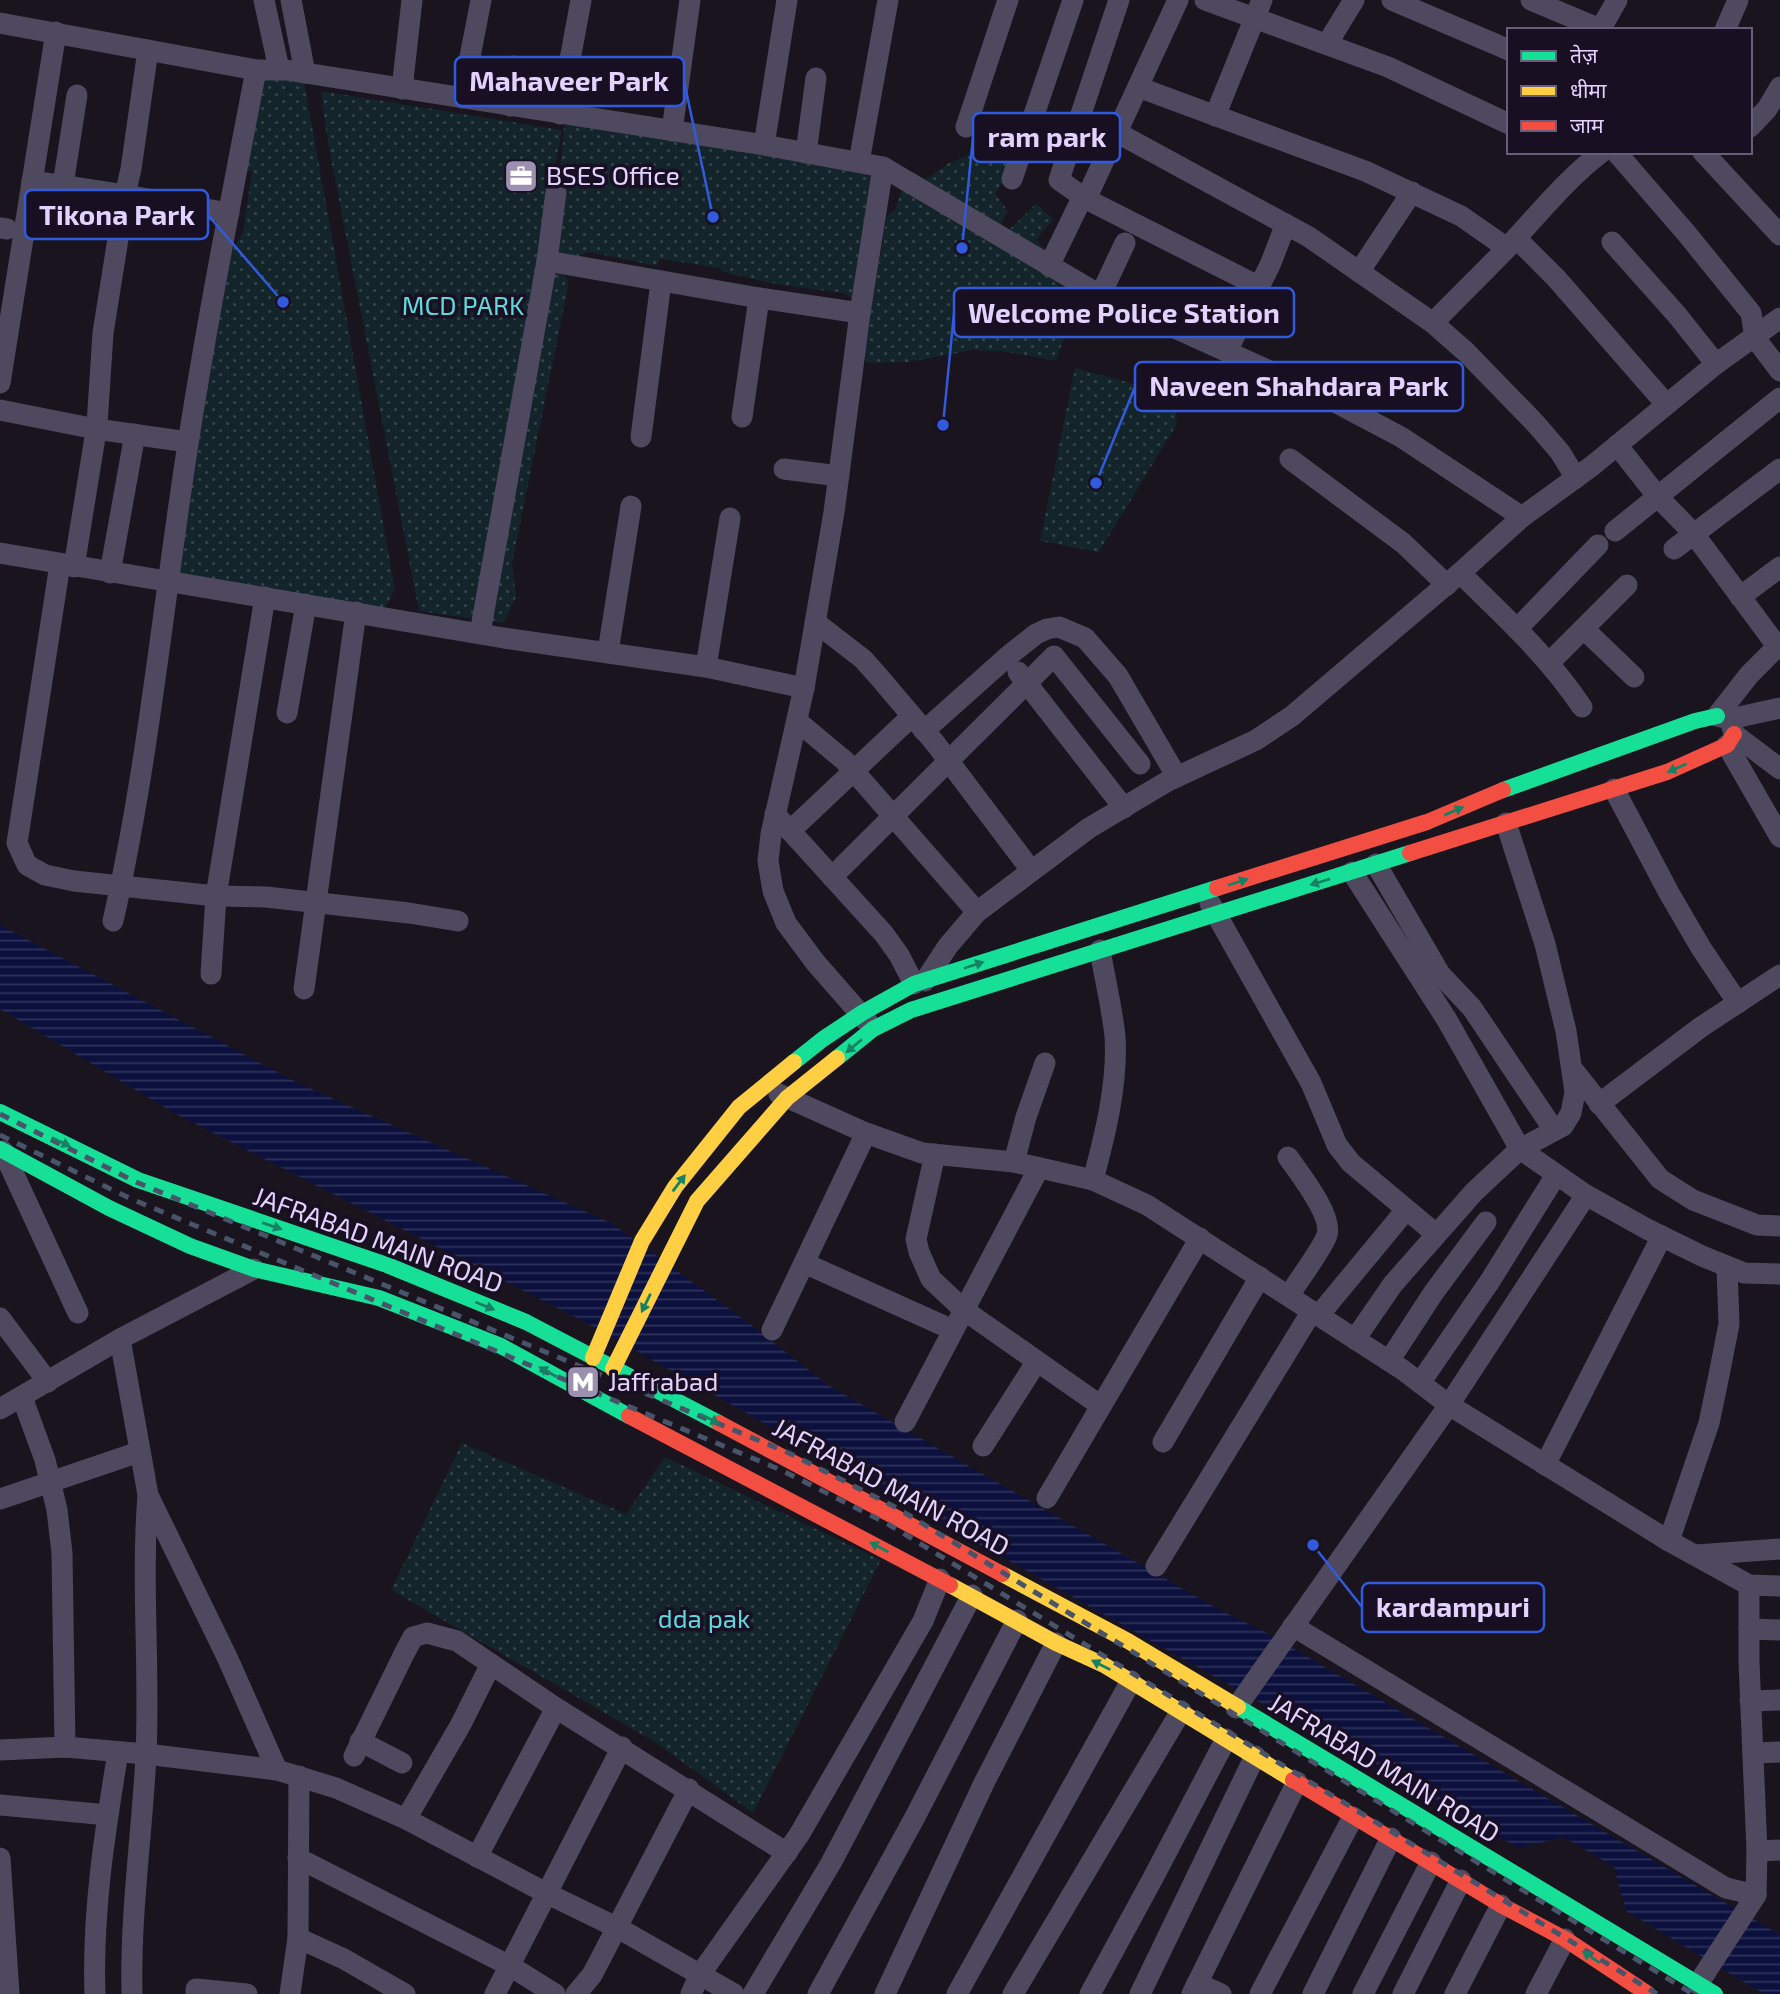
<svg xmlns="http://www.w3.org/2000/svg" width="1780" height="1994" font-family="'Exo 2','Noto Sans Devanagari',sans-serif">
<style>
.grass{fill:url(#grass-dots)}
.water{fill:url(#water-rules)}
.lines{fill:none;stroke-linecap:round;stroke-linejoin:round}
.street{stroke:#4f495f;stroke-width:21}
.fast{stroke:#16e098;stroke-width:16}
.slow{stroke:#ffcf43;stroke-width:16}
.jam{stroke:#f24e42;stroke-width:16}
.rail{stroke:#49536a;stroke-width:5;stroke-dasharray:10 9;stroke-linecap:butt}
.oneway{fill:#178263}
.labels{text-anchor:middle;stroke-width:7;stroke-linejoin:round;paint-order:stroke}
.poi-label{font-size:26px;fill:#e3d2fe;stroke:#180f23;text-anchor:start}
.park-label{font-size:26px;fill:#60d8dc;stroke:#180f23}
.street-label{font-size:26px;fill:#e3d2fe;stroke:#180f23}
.leader{fill:none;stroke:#315bdc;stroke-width:2.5}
.callout-dot{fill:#315bdc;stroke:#180f23;stroke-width:2.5}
.callout{fill:#180f23;stroke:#315bdc;stroke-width:2.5}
.callout-label{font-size:28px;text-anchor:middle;font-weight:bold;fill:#e3d2fe}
</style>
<defs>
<pattern id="grass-dots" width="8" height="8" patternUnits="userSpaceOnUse" patternTransform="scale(1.75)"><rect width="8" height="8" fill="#13242b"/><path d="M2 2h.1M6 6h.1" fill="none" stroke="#35434b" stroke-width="1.8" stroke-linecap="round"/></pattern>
<pattern id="water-rules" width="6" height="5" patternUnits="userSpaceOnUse" patternTransform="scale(1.75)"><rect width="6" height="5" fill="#0c103d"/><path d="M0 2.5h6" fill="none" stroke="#2f325a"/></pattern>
</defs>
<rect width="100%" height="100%" fill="#19141e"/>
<g class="grass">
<path d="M268 77 304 81 395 589 384 610 175 578 229 257 243 232 252 172 242 170 253 85Z"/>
<path d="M321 91 562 130 540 243 569 282 512 564 516 597 504 623 419 611 327 138Z"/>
<path d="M565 119 881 171 854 300 844 293 781 285 722 272 720 268 660 259 657 266 589 252 572 259 551 253 552 204 561 161Z"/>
<path d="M982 136 1019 158 995 194 1008 211 999 227 1008 231 1036 204 1053 219 1036 240 1051 255 1068 326 1056 361 1008 352 974 350 908 362 868 363 863 357 887 216 895 210 903 187 916 180 929 177 949 163 967 156Z"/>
<path d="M1075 368 1141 386 1175 402 1177 424 1099 552 1040 541Z"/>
<path d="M462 1443 626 1514 665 1457 881 1560 753 1813 655 1742 391 1590Z"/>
</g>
<path class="water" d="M0 925 298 1083 611 1223 746 1321 828 1385 1218 1609 1267 1633 1780 1935V1994H1764L1626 1911 1614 1867 1564 1837 1519 1848 581 1320 176 1114 0 1009Z"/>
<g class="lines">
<g class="street">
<path d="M264 0 279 69"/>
<path d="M291 0 305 73"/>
<path d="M1119 0 1059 180 1086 199 1260 287"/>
<path d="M1205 0 1388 67 1509 124"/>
<path d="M1392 0 1509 50"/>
<path d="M1531 0 1600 29"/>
<path d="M0 23 256 70H286L764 145 883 167 860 313 834 512 804 688 771 834 768 861 773 891 786 923 815 962 870 1025"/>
<path d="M1600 30 1617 0"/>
<path d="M1725 30 1738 0"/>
<path d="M1327 44 1354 0"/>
<path d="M148 50 131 169 125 195 229 213"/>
<path d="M1138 87 1365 171 1461 216 1507 248"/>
<path d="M402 89 412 0"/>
<path d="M462 98 481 0"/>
<path d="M510 106 514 66"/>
<path d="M560 114 581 0"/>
<path d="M1215 116 1262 0"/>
<path d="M966 127 1008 0"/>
<path d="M1750 127 1767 109 1780 87"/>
<path d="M672 131 690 0"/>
<path d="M1116 132 1309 237 1433 323 1466 352 1535 423 1560 452 1576 478"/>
<path d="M764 145 787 0"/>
<path d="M1616 152 1687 234 1751 313 1755 338 1780 371"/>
<path d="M1703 152 1780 235"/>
<path d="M806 153 816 78"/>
<path d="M859 162 888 0"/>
<path d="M883 167 1093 291 1314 391 1401 437 1522 517"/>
<path d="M1012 179 1073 0"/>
<path d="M32 181 125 195 103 333 97 425 74 567"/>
<path d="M63 185 77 95"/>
<path d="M1086 199 1178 0"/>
<path d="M0 228 7 229"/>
<path d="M1516 238 1556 278 1666 404"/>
<path d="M1612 242 1677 315 1716 364"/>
<path d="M547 261 759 298 860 313"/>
<path d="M1049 266 1083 196"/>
<path d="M1359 272 1412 192"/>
<path d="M1101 294 1125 243"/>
<path d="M1433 323C1457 298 1482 274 1506 249 1537 216 1565 180 1602 152"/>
<path d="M1227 351 1270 265 1286 224"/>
<path d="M0 383 56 32"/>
<path d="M0 410 96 429 188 442"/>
<path d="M742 417 759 298"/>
<path d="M641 437 661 282"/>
<path d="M1617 445 1658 497 1694 534 1777 646"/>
<path d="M1290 459 1403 543 1447 585"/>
<path d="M784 469 839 476"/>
<path d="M1615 531 1780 398"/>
<path d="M1674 549 1780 469"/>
<path d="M0 553 504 638 706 667 804 688"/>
<path d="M60 564 17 843 27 865 45 875 74 881 216 896 266 897 409 913 458 921"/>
<path d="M110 573 135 434"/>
<path d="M1460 573C1504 616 1548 656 1582 707"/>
<path d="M1740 597 1780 567"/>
<path d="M815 622 863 659 879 677 935 743 1031 870"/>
<path d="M1517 629 1598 545"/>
<path d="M1584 629 1634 677"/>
<path d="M480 633 547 261 556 192"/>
<path d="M1780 644 1749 675 1717 716 1730 719 1734 734 1780 769"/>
<path d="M608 652 631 506"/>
<path d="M1550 662 1627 585"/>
<path d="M706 667 730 518"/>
<path d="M1018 672 1124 808"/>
<path d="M287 713 306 604"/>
<path d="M1730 719 1780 708"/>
<path d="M797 721 845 761 977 912"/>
<path d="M924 731 1007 657 1036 634 1047 629 1059 627 1085 638 1118 676 1177 777"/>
<path d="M1727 745 1780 837"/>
<path d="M1614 789 1669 893 1701 948 1738 1003"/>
<path d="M775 814 884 934 899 955 914 984"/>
<path d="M790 831 912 716"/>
<path d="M1376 864 1440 974 1472 1008 1554 1130"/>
<path d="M1352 872 1447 1020 1520 1149 1586 1195 1647 1229 1702 1256 1744 1273 1780 1274"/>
<path d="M832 877 1054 656 1140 764"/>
<path d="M1210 903 1311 1083 1337 1145 1351 1163 1436 1234"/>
<path d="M113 921C146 775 161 625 183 477 203 341 230 205 256 70"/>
<path d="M211 974 216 896 265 597"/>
<path d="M925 981 948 946 977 912 1089 828 1168 781 1256 740 1292 716 1460 573 1522 517 1592 466 1716 364 1780 318"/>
<path d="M304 989 356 612"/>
<path d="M1574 1071 1660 1179 1693 1200 1757 1225 1780 1226"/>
<path d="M779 1094 866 1133 922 1153 1014 1162 1093 1180 1147 1205 1403 1370 1449 1405 1669 1541 1749 1585 1780 1586"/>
<path d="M1599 1104 1701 1027 1780 975"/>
<path d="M3 1151 78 1313"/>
<path d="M935 1154 916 1239 919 1252 931 1279 964 1310 1101 1406"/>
<path d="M1288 1157C1299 1173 1333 1215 1327 1235 1323 1248 1297 1282 1289 1296"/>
<path d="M1014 1162 1026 1117 1045 1063"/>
<path d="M1093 1180C1105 1135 1118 1084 1115 1036 1112 1008 1105 979 1100 950"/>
<path d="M804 1263 953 1330"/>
<path d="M1319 1315 1406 1210"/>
<path d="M0 1318 48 1382"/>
<path d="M772 1330 866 1133"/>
<path d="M120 1339 148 1495 227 1657 277 1770"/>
<path d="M1355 1339 1393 1284 1474 1192 1520 1149 1563 1126 1571 1113 1575 1092 1566 1031 1545 944 1506 823"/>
<path d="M1389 1361 1434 1292 1486 1222"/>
<path d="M1420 1383 1490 1281 1556 1175"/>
<path d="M22 1397 45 1460 57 1510 62 1553 65 1747"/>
<path d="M0 1409 120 1339 254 1269"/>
<path d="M905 1422 1039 1168"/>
<path d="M1163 1442 1260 1277"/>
<path d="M983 1446 1037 1361"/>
<path d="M1545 1465 1662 1236"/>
<path d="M1047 1498 1200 1238"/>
<path d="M0 1499 139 1452"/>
<path d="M1669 1541 1709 1423 1719 1375 1729 1324 1727 1268"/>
<path d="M1696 1555 1780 1549"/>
<path d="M1156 1566 1312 1311"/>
<path d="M1293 1626 1726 1888 1756 1895"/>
<path d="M1749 1629 1780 1630"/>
<path d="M1750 1701 1780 1700"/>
<path d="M1236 1708 1449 1405 1586 1195"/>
<path d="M360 1741 402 1763"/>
<path d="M0 1750 65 1747 146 1754 277 1770 336 1788 406 1819 548 1894 618 1928 734 1994"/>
<path d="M1753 1753 1780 1752"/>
<path d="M354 1756 405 1652 413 1637 427 1633 457 1641 556 1708 787 1853"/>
<path d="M0 1805 108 1815"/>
<path d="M406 1819 461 1724 491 1664"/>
<path d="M1757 1851 1780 1850"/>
<path d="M477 1857 556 1708"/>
<path d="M0 1858 9 1994"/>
<path d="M298 1858 510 1966 555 1994"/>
<path d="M298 1938 344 1959 405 1994"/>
<path d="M1197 1983 1221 1994"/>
<path d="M1698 1984 1756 1895 1757 1851 1749 1662V1585"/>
<path d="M95 1994C92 1913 105 1831 118 1752"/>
<path d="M132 1994C130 1914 142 1835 146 1755 150 1668 141 1582 148 1495"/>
<path d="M196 1994V1989L247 1994"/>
<path d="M290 1994 298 1938 299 1776"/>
<path d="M495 1994 622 1747"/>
<path d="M576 1994 592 1975 689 1789"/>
<path d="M691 1994 699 1976 799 1835 923 1621 940 1579"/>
<path d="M753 1994 831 1863 972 1595"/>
<path d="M818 1994 915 1817 1017 1620"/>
<path d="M885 1994 984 1783 1056 1643"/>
<path d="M957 1994 1131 1681"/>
<path d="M1013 1994 1181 1711"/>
<path d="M1090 1994 1153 1878 1226 1739"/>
<path d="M1140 1994 1255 1756"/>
<path d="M1192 1994 1297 1782"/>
<path d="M1260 1994 1353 1817"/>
<path d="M1313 1994 1391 1838"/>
<path d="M1363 1994 1431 1862"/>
<path d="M1403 1994 1461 1880"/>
<path d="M1455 1994 1501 1905"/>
<path d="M1536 1994 1565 1939"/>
</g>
<g class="fast">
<path d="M1503 790 1695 721 1717 716"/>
<path d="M837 1058 873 1029 911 1010 1410 853"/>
<path d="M794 1062 823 1039 862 1013 914 984 1217 888"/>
<path d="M0 1112 138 1180 387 1265 526 1322 719 1423"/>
<path d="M0 1149 109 1208 190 1246 254 1269 379 1298 501 1346 629 1416"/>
<path d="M1238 1707 1715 1994"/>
</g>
<g class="slow">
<path d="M593 1358 642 1241 675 1187 739 1107 794 1062"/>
<path d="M613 1369 697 1201 787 1098 837 1058"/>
<path d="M1002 1574 1128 1641 1238 1707"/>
<path d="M950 1585 1056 1643 1104 1665 1293 1780"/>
</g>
<g class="jam">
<path d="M1410 853 1667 772 1727 745 1734 734"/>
<path d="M1217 888 1427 822 1503 790"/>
<path d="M629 1416 950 1585"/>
<path d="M719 1423 1002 1574"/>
<path d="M1293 1780 1501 1905 1565 1939 1648 1994"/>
</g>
<g class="rail">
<path d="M0 1114 136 1182 789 1453 897 1508 1693 1994"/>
<path d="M0 1135 129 1198 781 1470 888 1524 1657 1994"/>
</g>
</g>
<defs><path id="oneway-solid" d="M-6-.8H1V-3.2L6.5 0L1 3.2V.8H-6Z" transform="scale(1.75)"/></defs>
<g class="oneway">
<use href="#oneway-solid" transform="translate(1677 768) rotate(156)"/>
<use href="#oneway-solid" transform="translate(1454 811) rotate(-23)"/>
<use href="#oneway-solid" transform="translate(1238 882) rotate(-18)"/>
<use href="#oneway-solid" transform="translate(1320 882) rotate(163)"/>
<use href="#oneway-solid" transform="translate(974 965) rotate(-18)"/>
<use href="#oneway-solid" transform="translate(854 1046) rotate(140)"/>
<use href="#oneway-solid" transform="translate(61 1142) rotate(26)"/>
<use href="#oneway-solid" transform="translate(679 1183) rotate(-53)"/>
<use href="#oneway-solid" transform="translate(272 1226) rotate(19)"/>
<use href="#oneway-solid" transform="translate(646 1303) rotate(116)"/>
<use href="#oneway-solid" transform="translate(485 1306) rotate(22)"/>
<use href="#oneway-solid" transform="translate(548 1372) rotate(-151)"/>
<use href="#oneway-solid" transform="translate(710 1419) rotate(27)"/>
<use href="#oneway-solid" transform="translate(879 1547) rotate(-152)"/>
<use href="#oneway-solid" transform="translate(1101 1665) rotate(-153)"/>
<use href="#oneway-solid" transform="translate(1591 1957) rotate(-146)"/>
</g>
<defs>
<g id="office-square" transform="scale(1.75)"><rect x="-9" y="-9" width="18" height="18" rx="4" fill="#9c90b0" stroke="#180f23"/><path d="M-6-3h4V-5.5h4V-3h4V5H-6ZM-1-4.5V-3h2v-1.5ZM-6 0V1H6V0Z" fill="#fff"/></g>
<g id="metro-square" transform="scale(1.75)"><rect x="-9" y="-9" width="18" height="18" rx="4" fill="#9c90b0" stroke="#180f23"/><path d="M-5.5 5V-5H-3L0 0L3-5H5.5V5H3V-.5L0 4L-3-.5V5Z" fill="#fff"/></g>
</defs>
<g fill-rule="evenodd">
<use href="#office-square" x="521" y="176"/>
<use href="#metro-square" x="583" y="1382"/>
</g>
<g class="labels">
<g class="poi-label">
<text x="546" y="185">BSES Office</text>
<text x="608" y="1391">Jaffrabad</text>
</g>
<g class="park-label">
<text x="463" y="315">MCD PARK</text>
<text x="704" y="1628">dda pak</text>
</g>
<g class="street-label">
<text transform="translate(378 1240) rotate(20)" y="9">JAFRABAD MAIN ROAD</text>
<text transform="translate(891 1487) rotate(28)" y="9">JAFRABAD MAIN ROAD</text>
<text transform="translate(1384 1768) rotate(31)" y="9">JAFRABAD MAIN ROAD</text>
</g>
</g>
<path class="leader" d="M713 217L684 81M962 248L973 137M283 302L208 215M943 425L954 313M1096 483L1135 387M1313 1545L1362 1607"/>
<g class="callout-dot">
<circle cx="713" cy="217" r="7"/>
<circle cx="962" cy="248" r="7"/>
<circle cx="283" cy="302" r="7"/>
<circle cx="943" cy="425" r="7"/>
<circle cx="1096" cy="483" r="7"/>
<circle cx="1313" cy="1545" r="7"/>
</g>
<g class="callout">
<rect x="455" y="57" width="229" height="49" rx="7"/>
<rect x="973" y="113" width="147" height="49" rx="7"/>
<rect x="25" y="190" width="183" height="49" rx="7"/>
<rect x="954" y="288" width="340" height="49" rx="7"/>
<rect x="1135" y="362" width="328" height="49" rx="7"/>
<rect x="1362" y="1583" width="182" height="49" rx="7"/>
</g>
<g class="callout-label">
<text x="569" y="91">Mahaveer Park</text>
<text x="1047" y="147">ram park</text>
<text x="117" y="225">Tikona Park</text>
<text x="1124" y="323">Welcome Police Station</text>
<text x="1299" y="396">Naveen Shahdara Park</text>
<text x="1453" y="1617">kardampuri</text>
</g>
<rect x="1507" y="28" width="245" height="126" fill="#180f23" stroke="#695d7b" stroke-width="2"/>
<rect x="1521" y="51" width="35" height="10" fill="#16e098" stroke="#695d7b" stroke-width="2"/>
<text x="1570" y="63" font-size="21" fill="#e3d2fe">तेज़</text>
<rect x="1521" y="86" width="35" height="10" fill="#ffcf43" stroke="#695d7b" stroke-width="2"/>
<text x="1570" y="98" font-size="21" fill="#e3d2fe">धीमा</text>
<rect x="1521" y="121" width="35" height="10" fill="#f24e42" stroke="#695d7b" stroke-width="2"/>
<text x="1570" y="133" font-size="21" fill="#e3d2fe">जाम</text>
</svg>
